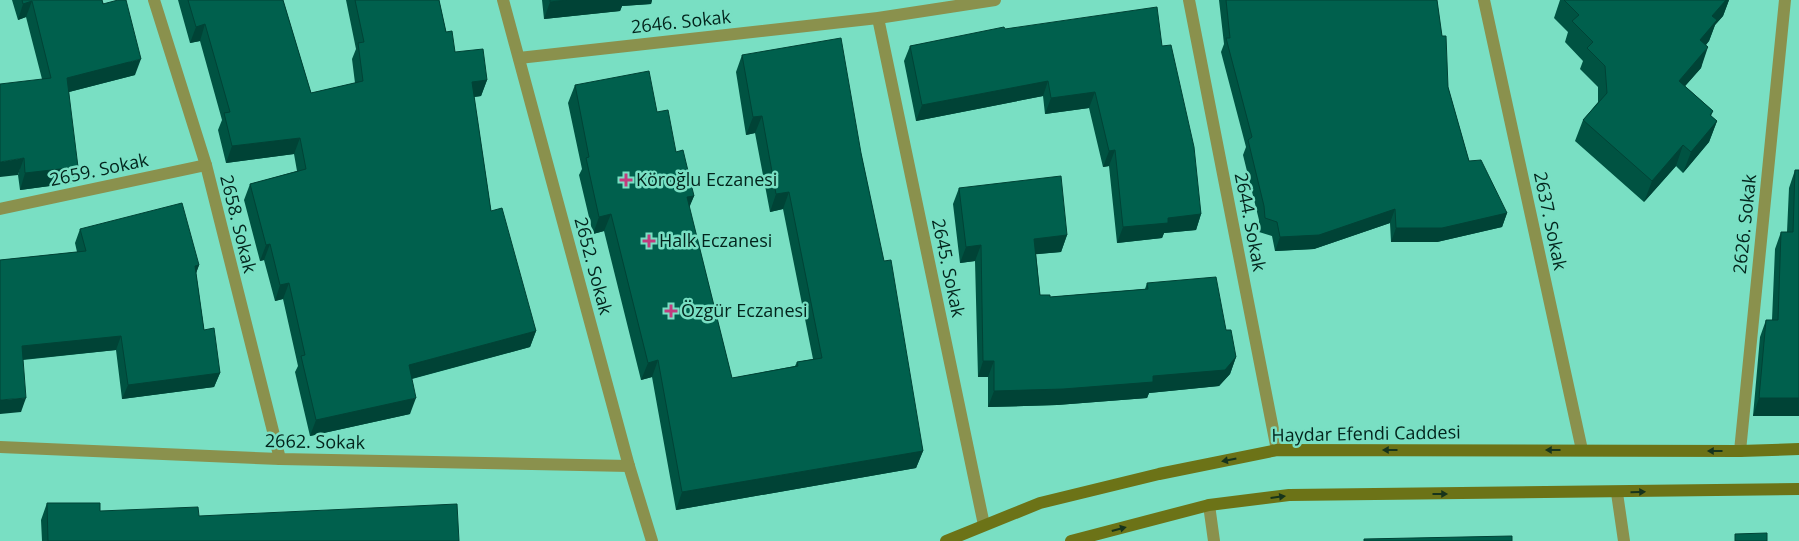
<svg xmlns="http://www.w3.org/2000/svg" width="1799" height="541" font-family="'Open Sans',sans-serif">
<style>
.lines{fill:none;stroke-linecap:round;stroke-linejoin:round}
.street{stroke:#8a914d;stroke-width:12}
.secondary{stroke:#6c7317;stroke-width:12}
.wall{fill:#005342}
.shaded-wall{fill:#004336}
.building{fill:#00604d;stroke:#004336}
.oneway{fill:#17341b}
.poi-dot{fill:#c13c7e;stroke:#79dfc3;stroke-width:2}
.labels{text-anchor:middle;stroke-width:5;stroke-linejoin:round;paint-order:stroke}
.street-label{font-size:18px;fill:#02241c;stroke:#79dfc3}
.poi-label{font-size:18px;fill:#02241c;stroke:#79dfc3;text-anchor:start}
</style>
<rect width="100%" height="100%" fill="#79dfc3"/>
<g class="lines">
<g class="street">
<path d="M154 0 206 165 280 459"/>
<path d="M503 0 629 466 652 541"/>
<path d="M1189 0 1277 450"/>
<path d="M1484 0 1582 450"/>
<path d="M878 18 984 525"/>
<path d="M519 58 878 18 995 0"/>
<path d="M0 209 206 165"/>
<path d="M0 447 280 459 629 466"/>
<path d="M1740 451 1785 0"/>
<path d="M1617 493 1624 541"/>
<path d="M1209 505 1214 541"/>
</g>
<g class="secondary">
<path d="M946 541 1040 503 1159 474 1277 450 1740 451 1799 449"/>
<path d="M1071 541 1209 505 1289 495 1799 489"/>
</g>
</g>
<g class="wall">
<path d="M12 0H102L135 75 69 92 72 183 20 190 18 175 42 79 26 17 18 20Z"/>
<path d="M178 0H283L311 93 355 83 352 59 356 49 346 0H439L446 32 455 52 487 80 481 96 474 97 491 211 536 331 530 347 412 379 410 414 310 436 295 372 298 366 283 299 275 301 264 260 260 261 244 200 250 184 297 171 294 154 226 163 218 130 222 120 200 41 190 43Z"/>
<path d="M542 0H652L651 4 622 6 620 11 544 19Z"/>
<path d="M1219 0H1437L1448 87 1469 161 1507 213 1502 227 1437 242H1391L1390 223 1314 249 1275 251 1272 236 1259 232V220L1243 155 1246 147 1221 52 1224 44Z"/>
<path d="M1560 0H1729L1723 16 1715 25 1709 41 1706 45 1701 68 1685 86 1713 111 1711 116 1717 121 1709 142 1683 173 1676 166 1644 202 1575 141 1583 120 1598 102V87L1580 69 1583 61 1565 42 1568 32 1554 18Z"/>
<path d="M1005 29 1162 46 1201 214 1196 230 1164 233 1162 238 1117 243 1109 166 1103 167 1089 108 1045 114 1043 96 916 121 904 61 910 46Z"/>
<path d="M742 55 861 153 923 451 916 468 676 510 652 377 641 380 604 231 593 234 579 175 582 169 568 103 575 85 657 112 676 152 694 196 689 207 732 378 795 366 797 362 813 359 783 209 770 212 755 133 746 135 736 72Z"/>
<path d="M1795 170 1799 416H1753L1760 337 1766 320H1772L1775 249 1781 232H1787L1789 188Z"/>
<path d="M959 188 1067 235 1061 252 1036 254 1040 295 1050 297 1145 289 1147 283 1226 330 1236 357 1230 374 1219 386 1149 393 1147 398 1057 405 988 407V377H978L975 261 960 263 953 204Z"/>
<path d="M80 229 199 265 196 273 204 330 220 373 214 387 122 399 116 350 23 360 21 412 0 260 77 252 75 243Z"/>
<path d="M47 503 100 511 199 516 459 541H42L41 520Z"/>
</g>
<g class="shaded-wall">
<path d="M567 0H652L651 4 622 6 620 11 544 19 550 2Z"/>
<path d="M1726 0H1729L1723 16 1715 25 1709 41 1692 61 1700 40 1712 16Z"/>
<path d="M32 1 26 17 18 20 23 4Z"/>
<path d="M205 24 200 41 190 43 196 27Z"/>
<path d="M1708 47 1701 68 1671 102 1679 81Z"/>
<path d="M141 59 135 75 61 94 67 78Z"/>
<path d="M487 80 481 96 466 98 472 82Z"/>
<path d="M1048 81 1043 96 916 121 922 105Z"/>
<path d="M1095 92 1089 108 1045 114 1051 98Z"/>
<path d="M762 116 755 133 746 135 753 117Z"/>
<path d="M1717 121 1709 142 1683 173 1691 152Z"/>
<path d="M300 138 294 154 226 163 232 146Z"/>
<path d="M1683 145 1676 166 1644 202 1652 181Z"/>
<path d="M1115 150 1109 166 1103 167 1109 151Z"/>
<path d="M24 158 18 175 0 177V162Z"/>
<path d="M78 167 72 183 20 190 25 173Z"/>
<path d="M789 192 783 209 770 212 776 194Z"/>
<path d="M694 196 687 213V197Z"/>
<path d="M1395 209 1390 223 1314 249 1275 251 1280 237Z"/>
<path d="M1507 213 1502 227 1437 242H1391L1396 228Z"/>
<path d="M611 214 604 231 593 234 599 217Z"/>
<path d="M1201 214 1196 230 1164 233 1162 238 1117 243 1123 227 1168 218Z"/>
<path d="M1067 235 1061 252 1028 255 1034 239Z"/>
<path d="M270 244 264 260 260 261 266 245Z"/>
<path d="M981 245 975 261 960 263 966 247Z"/>
<path d="M199 265 194 279 195 266Z"/>
<path d="M289 283 283 299 275 301 280 285Z"/>
<path d="M536 331 530 347 403 381 409 365Z"/>
<path d="M121 336 116 350 17 360 22 346Z"/>
<path d="M1236 357 1230 374 1219 386 1149 393 1147 398 1057 405 988 407 994 391 1153 376Z"/>
<path d="M658 360 652 377 641 380 648 363Z"/>
<path d="M983 361H994L988 377H978Z"/>
<path d="M220 373 214 387 122 399 128 385Z"/>
<path d="M26 398 21 412 0 414V400Z"/>
<path d="M416 398 410 414 310 436 316 420Z"/>
<path d="M1759 398H1799V416H1753Z"/>
<path d="M923 451 916 468 676 510 682 492Z"/>
</g>
<g class="building">
<path d="M22 0H102L103 4 118 0H126L141 59 67 78 78 167 25 173 24 158 0 162V84L51 78 32 1 23 4Z"/>
<path d="M188 0H283L311 93 363 81 358 43 364 42 355 0H439L446 32 452 31 455 52 483 49 487 80 472 82 491 211 502 208 536 331 409 365 416 398 316 420 301 356 305 355 289 283 280 285 270 244 266 245 250 184 306 169 300 138 232 146 224 113 230 112 205 24 196 27Z"/>
<path d="M550 0H567L550 2Z"/>
<path d="M1226 0H1437L1442 36H1446L1448 87 1469 161 1481 160 1507 213 1442 228H1396L1395 209 1319 235 1280 237 1277 222 1265 218 1264 206 1248 140 1252 137 1226 38H1230Z"/>
<path d="M1564 0H1726L1712 16 1717 20 1700 40 1708 47 1679 81 1713 111 1710 115 1717 121 1691 152 1683 145 1652 181 1583 120 1607 93 1605 66 1587 48 1593 42 1572 21 1579 15Z"/>
<path d="M1157 7 1162 46 1171 45 1194 147 1201 214 1168 218V223L1123 227 1115 150 1109 151 1095 92 1051 98 1048 81 922 105 910 46 1004 27 1005 29Z"/>
<path d="M841 38 861 153 884 261 891 260 923 451 682 492 658 360 648 363 611 214 599 217 586 158 589 157 575 85 649 71 657 112 668 110 676 152 683 150 694 196 687 197 732 378 798 366 797 362 822 358 789 192 776 194 762 116 753 117 742 55Z"/>
<path d="M1795 170H1799V398H1759L1766 320H1778L1781 232H1793Z"/>
<path d="M1061 176 1067 235 1034 239 1040 295H1050V297L1148 289 1147 283 1216 277 1226 330H1231L1236 357 1225 370 1153 376V382L1063 389 994 391V361H983L981 245 966 247 959 188Z"/>
<path d="M182 203 199 265 195 266 204 330 214 328 220 373 128 385 121 336 22 346 26 398 0 400V260L86 251 80 229Z"/>
<path d="M47 503H100V511L198 507 199 516 457 504 459 541H48Z"/>
<path d="M1767 533V541H1735V534Z"/>
<path d="M1512 536V541H1364V539Z"/>
</g>
<defs><path id="oneway-solid" d="M-6-.8H1V-3.2L6.5 0L1 3.2V.8H-6Z" transform="scale(1.25)"/></defs>
<g class="oneway">
<use href="#oneway-solid" transform="translate(1390 450) rotate(180)"/>
<use href="#oneway-solid" transform="translate(1553 450) rotate(180)"/>
<use href="#oneway-solid" transform="translate(1715 451) rotate(-180)"/>
<use href="#oneway-solid" transform="translate(1229 460) rotate(169)"/>
<use href="#oneway-solid" transform="translate(1638 492) rotate(-1)"/>
<use href="#oneway-solid" transform="translate(1440 494)"/>
<use href="#oneway-solid" transform="translate(1278 497) rotate(-7)"/>
<use href="#oneway-solid" transform="translate(1119 529) rotate(-15)"/>
</g>
<g class="poi-dot">
<path d="M623.5 172.5h5v5h5v5h-5v5h-5v-5h-5v-5h5z"/>
<path d="M646.5 233.5h5v5h5v5h-5v5h-5v-5h-5v-5h5z"/>
<path d="M668.5 303.5h5v5h5v5h-5v5h-5v-5h-5v-5h5z"/>
</g>
<g class="labels">
<g class="street-label">
<text transform="translate(681 22) rotate(-6)" y="6">2646. Sokak</text>
<text transform="translate(99 170) rotate(-12)" y="6">2659. Sokak</text>
<text transform="translate(1550 221) rotate(78)" y="6">2637. Sokak</text>
<text transform="translate(1250 222) rotate(79)" y="6">2644. Sokak</text>
<text transform="translate(238 224) rotate(76)" y="6">2658. Sokak</text>
<text transform="translate(1745 224) rotate(-84)" y="6">2626. Sokak</text>
<text transform="translate(593 266) rotate(75)" y="6">2652. Sokak</text>
<text transform="translate(948 268) rotate(78)" y="6">2645. Sokak</text>
<text transform="translate(1366 434) rotate(-1)" y="6">Haydar Efendi Caddesi</text>
<text transform="translate(315 442) rotate(1)" y="6">2662. Sokak</text>
</g>
<g class="poi-label">
<text x="636" y="186">Köroğlu Eczanesi</text>
<text x="659" y="247">Halk Eczanesi</text>
<text x="681" y="317">Özgür Eczanesi</text>
</g>
</g>
</svg>
